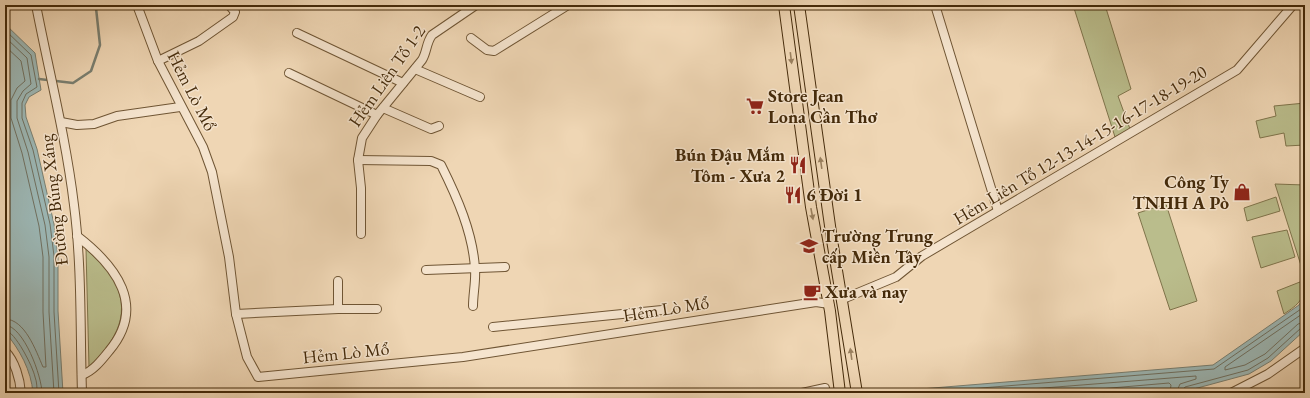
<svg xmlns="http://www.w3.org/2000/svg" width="1310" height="398" font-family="'EB Garamond',serif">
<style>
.green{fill:#babd8c;stroke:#7f744b}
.water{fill:#9cb7b5;stroke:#797f71}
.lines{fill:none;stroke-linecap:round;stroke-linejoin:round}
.shore{stroke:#707060;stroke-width:1}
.stream{stroke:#797f71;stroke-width:2.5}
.minor-casing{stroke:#6f5534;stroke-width:10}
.major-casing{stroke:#442a0a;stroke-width:12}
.minor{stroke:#f5e4ce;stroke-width:8}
.major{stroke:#efd6b4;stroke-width:10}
.oneway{fill:#9a805f}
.labels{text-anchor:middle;stroke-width:3;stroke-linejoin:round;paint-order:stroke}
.street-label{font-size:18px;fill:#442a0a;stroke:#f5e4ce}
.poi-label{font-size:18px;font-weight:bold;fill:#442a0a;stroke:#f5e4ce;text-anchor:start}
</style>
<rect width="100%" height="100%" fill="#efd6b4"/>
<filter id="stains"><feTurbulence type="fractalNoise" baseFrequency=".005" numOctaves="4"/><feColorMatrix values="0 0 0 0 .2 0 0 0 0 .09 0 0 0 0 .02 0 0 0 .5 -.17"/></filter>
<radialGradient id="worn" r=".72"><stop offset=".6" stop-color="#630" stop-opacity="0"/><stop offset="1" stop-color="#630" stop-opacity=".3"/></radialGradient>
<g class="green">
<path d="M1073 5H1105L1131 89 1118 96 1130 129 1115 137Z"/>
<path d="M1305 103V145L1286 146 1284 133 1260 138 1256 121 1276 116 1274 106Z"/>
<path d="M1275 184 1305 185V278Z"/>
<path d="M1276 197 1280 211 1247 221 1244 208Z"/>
<path d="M1166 204 1197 301 1170 310 1138 213Z"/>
<path d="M1287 230 1295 257 1261 268 1252 237Z"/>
<path d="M86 249C94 257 105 265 111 275 134 312 116 341 89 367Z"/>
<path d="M1305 280C1305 299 1299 304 1284 314L1277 291Z"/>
</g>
<g class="water">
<path d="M5 24 35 53 41 90 29 97 25 105 26 117 37 149 54 224 58 256V311L63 393H33C31 370 20 350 5 332Z"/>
<path d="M1305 295V330L1271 361 1249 374 1179 393H872L1213 365 1299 305Z"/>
</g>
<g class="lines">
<g class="shore">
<path d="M5 30 31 55 37 87 26 94 22 103V118L33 150 50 224 54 256V312L59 393"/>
<path d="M5 37 27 58 31 84 23 91 17 101V118L28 152 45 225 49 257V312L54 393"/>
<path d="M5 46 21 61 25 81 17 88 11 100V118L22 153 39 226 43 257V312L46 367H43C36 351 25 319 5 319"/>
<path d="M1305 312 1225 367V370L1245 365 1265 354 1298 324 1305 322"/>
<path d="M5 325C24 326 42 377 42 393"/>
<path d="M5 330C15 331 33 367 35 377 37 382 37 388 37 393"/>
<path d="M920 393 1214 369 1301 309 1305 303"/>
<path d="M980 393 1196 376V379L1180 384 1176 393"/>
<path d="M1053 393 1169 383 1171 385 1170 393"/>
<path d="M1181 393 1185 387 1248 370 1268 358 1301 328 1305 327"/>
</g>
<path class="stream" d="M39 79 73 83 91 71 100 45 96 8 97 5"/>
<g class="minor-casing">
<g id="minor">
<path d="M36 5C49 72 66 138 74 205 82 267 80 330 82 393"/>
<path d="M137 5 158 61 203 147 212 172 229 257 236 314 247 357 258 377 463 357 816 302 829 304"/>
<path d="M935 5 998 211"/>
<path d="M297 33 403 83"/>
<path d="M471 38 487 50 494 51 568 5"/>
<path d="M158 61 199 41 233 17 235 12 229 5"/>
<path d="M415 69 480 97"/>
<path d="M289 73 377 115"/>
<path d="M383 108 431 129 439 126"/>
<path d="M61 122 77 125 94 124 117 116 180 107"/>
<path d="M358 160 431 161 441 165C457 197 473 233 475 269 476 281 473 294 473 306"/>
<path d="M361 234V188L358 160 362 138 377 115 422 60C427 52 426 43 432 35L476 5"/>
<path d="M77 236C116 266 147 306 109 351 101 361 93 371 82 375"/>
<path d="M426 270 505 267"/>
<path d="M338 281V309H377"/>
<path d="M843 299 896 277 922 256 1237 70 1293 5"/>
<path d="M236 314 338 309"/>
<path d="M493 327 662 310"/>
<path d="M5 351C15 361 20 379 21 393"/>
<path d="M802 393 825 388"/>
<path d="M1231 393 1268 374 1305 348"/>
</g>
</g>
<g class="major-casing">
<g id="major">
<path d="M784 5 811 207 830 311 840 393"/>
<path d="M799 5 832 240 857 393"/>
</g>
</g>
<use href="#minor" class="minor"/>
<use href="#major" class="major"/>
</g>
<defs><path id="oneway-solid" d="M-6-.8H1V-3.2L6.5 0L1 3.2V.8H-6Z"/></defs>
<g class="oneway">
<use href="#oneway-solid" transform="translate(791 58) rotate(83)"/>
<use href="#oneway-solid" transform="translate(821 163) rotate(-98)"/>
<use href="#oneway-solid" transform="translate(812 214) rotate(79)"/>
<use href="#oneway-solid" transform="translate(851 354) rotate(-98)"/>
</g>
<defs>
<g id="supermarket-bare" transform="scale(1.38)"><path d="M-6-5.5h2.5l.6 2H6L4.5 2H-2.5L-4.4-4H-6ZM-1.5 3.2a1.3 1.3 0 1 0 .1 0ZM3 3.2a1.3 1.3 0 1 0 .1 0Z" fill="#8f2418" stroke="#f5e4ce" stroke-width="2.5" paint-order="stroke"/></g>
<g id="restaurant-bare" transform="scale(1.38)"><path d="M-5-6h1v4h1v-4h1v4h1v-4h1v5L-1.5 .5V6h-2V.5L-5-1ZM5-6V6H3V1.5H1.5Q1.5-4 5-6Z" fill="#8f2418" stroke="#f5e4ce" stroke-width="2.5" paint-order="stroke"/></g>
<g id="shop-bare" transform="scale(1.38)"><path d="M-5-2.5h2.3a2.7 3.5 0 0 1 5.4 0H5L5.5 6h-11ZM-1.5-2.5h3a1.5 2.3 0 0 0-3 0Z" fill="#8f2418" stroke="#f5e4ce" stroke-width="2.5" paint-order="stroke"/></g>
<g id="university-bare" transform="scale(1.38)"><path d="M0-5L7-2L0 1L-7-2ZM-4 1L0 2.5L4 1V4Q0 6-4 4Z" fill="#8f2418" stroke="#f5e4ce" stroke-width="2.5" paint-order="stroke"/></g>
<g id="cafe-bare" transform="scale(1.38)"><path d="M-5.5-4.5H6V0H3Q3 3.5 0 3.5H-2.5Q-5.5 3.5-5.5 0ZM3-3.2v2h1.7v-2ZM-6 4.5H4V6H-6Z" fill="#8f2418" stroke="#f5e4ce" stroke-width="2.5" paint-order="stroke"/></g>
</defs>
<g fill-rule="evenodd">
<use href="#supermarket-bare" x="755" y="106"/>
<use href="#restaurant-bare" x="798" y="165"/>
<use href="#shop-bare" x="1242" y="192"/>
<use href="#restaurant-bare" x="793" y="195"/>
<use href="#university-bare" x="809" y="246"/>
<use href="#cafe-bare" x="812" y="292"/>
</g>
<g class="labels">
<g class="street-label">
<text transform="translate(387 76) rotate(-55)" y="6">Hẻm Liên Tổ 1-2</text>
<text transform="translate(192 91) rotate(63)" y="6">Hẻm Lò Mổ</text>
<text transform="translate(1080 145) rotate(-31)" y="6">Hẻm Liên Tổ 12-13-14-15-16-17-18-19-20</text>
<text transform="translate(54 200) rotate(-97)" y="6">Đường Búng Xáng</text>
<text transform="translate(666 309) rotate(-9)" y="6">Hẻm Lò Mổ</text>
<text transform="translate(346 353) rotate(-6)" y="6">Hẻm Lò Mổ</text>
</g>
<g class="poi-label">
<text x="768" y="102">Store Jean<tspan x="768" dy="21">Lona Cần Thơ</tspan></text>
<text x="785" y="161" text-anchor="end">Bún Đậu Mắm<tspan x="785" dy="21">Tôm - Xưa 2</tspan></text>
<text x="1229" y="188" text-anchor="end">Công Ty<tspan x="1229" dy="21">TNHH A Pò</tspan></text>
<text x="806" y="201">6 Đời 1</text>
<text x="822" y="242">Trường Trung<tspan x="822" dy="21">cấp Miền Tây</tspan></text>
<text x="825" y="298">Xưa và nay</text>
</g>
</g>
<rect width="1310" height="398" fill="none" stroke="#efd6b4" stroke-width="20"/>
<rect x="6" y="6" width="1298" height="386" fill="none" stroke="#442a0a" stroke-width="2"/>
<rect x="10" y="10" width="1290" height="378" fill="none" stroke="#442a0a"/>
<rect width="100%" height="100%" filter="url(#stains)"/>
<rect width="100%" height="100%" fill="url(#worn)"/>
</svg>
